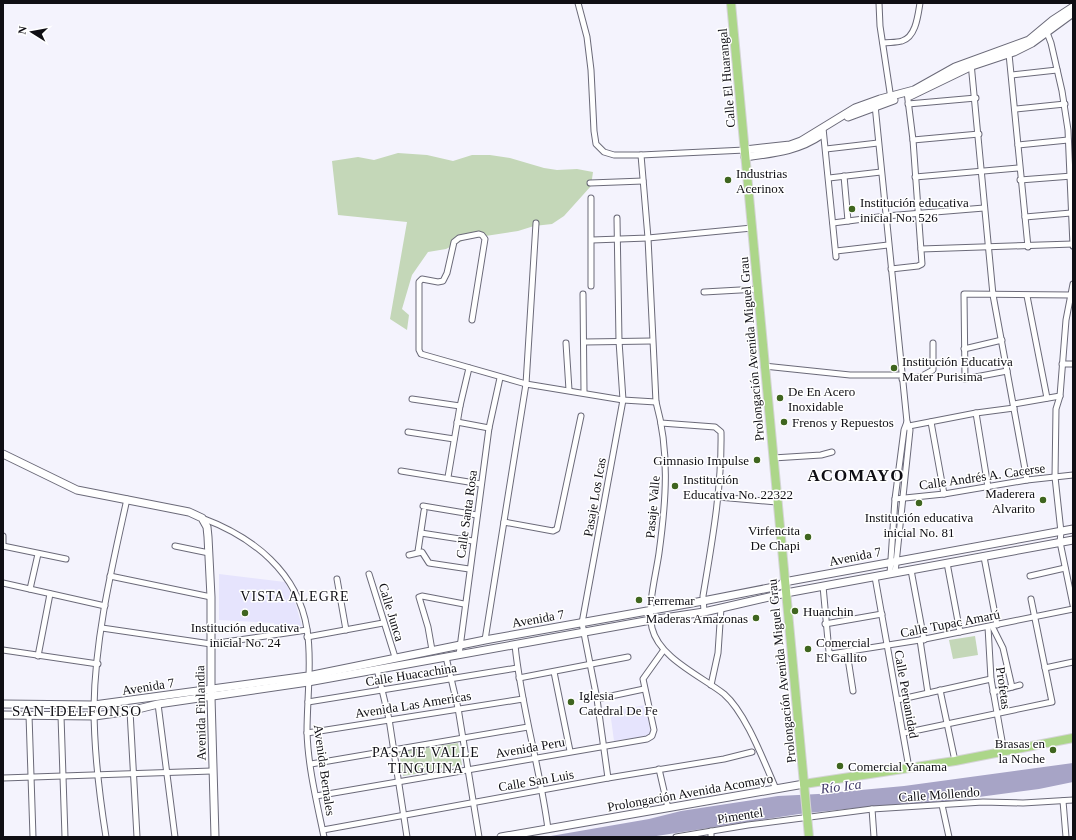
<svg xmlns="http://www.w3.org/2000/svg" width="1076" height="840" font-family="Georgia,serif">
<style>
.built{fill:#e6e4fd}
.green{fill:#c4d7b8}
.water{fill:#a7a4c6}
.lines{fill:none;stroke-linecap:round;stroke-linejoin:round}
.street-casing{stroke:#6b6a79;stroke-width:7}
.secondary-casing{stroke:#6b6a79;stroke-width:9}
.primary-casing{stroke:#d4d4d5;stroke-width:10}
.street{stroke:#fff;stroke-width:5}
.secondary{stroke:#fff;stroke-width:7}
.primary{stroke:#acd689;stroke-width:8}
.poi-dot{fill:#3f651f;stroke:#fff;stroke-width:1.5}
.labels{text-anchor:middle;stroke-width:3;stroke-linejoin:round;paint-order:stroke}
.street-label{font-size:13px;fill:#0f0e14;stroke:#fff}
.poi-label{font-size:13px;fill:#0f0e14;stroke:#fff;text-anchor:start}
.neighbourhood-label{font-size:14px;letter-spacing:1px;fill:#0f0e14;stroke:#fff}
.water-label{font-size:14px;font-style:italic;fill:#413a69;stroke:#fff}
.quarter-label{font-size:15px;letter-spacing:1px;fill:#0f0e14;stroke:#fff}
.district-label{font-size:17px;font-weight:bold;letter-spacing:1px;fill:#0f0e14;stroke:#fff}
</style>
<rect width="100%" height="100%" fill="#f4f3fd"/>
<g class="built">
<path d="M219 574 285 582 295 602 302 626 276 630 274 623 219 620Z"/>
<path d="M646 705 651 735 614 741 610 711Z"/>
</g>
<g class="green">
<path d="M398 153 427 155 453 161 472 155H490L510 158 544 168 557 170 577 169 593 172 591 186 564 216 552 224 534 226 518 231 466 239 446 249 428 252 412 275 402 309 409 315 407 330 390 319 407 222 338 215 332 161 358 157 374 160Z"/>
<path d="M975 636 978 655 953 659 949 640Z"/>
<path d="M458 743 462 765 435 769 431 747Z"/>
<path d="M430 747 434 771 403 776 399 752Z"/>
</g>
<path class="water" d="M1073 763V782L1039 789 949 801 866 807 799 814 650 837H545L649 819 681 811 778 796 818 794 904 786Z"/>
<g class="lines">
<g class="street-casing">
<g id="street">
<path d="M578 3 587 37 591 70 594 131 596 144 604 152 614 155H641L745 150"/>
<path d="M879 3 880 26 891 99"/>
<path d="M1046 30 1051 43 1062 91 1068 130 1073 246"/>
<path d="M883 43C889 42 896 43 902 41 916 37 918 15 920 3"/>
<path d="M1009 54 1028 247"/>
<path d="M971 63 993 295 1027 480"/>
<path d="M1012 75 1057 70"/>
<path d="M908 104 976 98"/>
<path d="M875 105 907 422 910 430 895 573"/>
<path d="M1015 109 1065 104"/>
<path d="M823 128 836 257"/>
<path d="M913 140 979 134"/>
<path d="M1018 145 1068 140"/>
<path d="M826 149 878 143"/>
<path d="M641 155 648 238 656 402C670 452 666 502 659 553 656 575 647 606 652 628 659 658 701 676 724 694 746 713 764 762 776 789"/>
<path d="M844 176 848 221"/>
<path d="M915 177 1019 168"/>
<path d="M829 178 881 172"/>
<path d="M1020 180 1072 176"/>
<path d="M590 183 643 181"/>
<path d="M1025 217 1071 213"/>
<path d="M833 223 886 216 984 208"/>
<path d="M592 240 648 238 752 228"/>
<path d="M921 249 1073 244"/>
<path d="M836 251 888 245"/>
<path d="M891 269 918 266 922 264 913 140 907 92"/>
<path d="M1073 284 1066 320 1060 396 1056 409 1055 477 1061 532 1060 542 1073 605"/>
<path d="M591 286V198"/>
<path d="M704 292 758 289"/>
<path d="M583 294 584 392"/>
<path d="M1027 296 1047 398"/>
<path d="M472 320 485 239 482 235 479 234 459 238 454 242 447 273 443 281 438 282 422 279 419 282V350L421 354 526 384 623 400 656 402"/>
<path d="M585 342 652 341"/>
<path d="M566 343 569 390"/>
<path d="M964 349 1002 340"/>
<path d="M1062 364H1073"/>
<path d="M764 366 850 375H902"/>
<path d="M1007 371 965 379 964 294 1071 295"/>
<path d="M902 379 920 377 933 370V343"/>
<path d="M412 399 460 406"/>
<path d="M1014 404 1060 396"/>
<path d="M976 413 988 487"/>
<path d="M457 422 489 428"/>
<path d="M931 422 944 494"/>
<path d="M661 423 715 427 721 432C722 488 712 542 703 596L704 612"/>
<path d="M909 426 976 413 1014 408"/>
<path d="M408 432 454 439"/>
<path d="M773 458 821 455 832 452"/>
<path d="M401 471 481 484"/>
<path d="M448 477 460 406 469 368"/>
<path d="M718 497 777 502"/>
<path d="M895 499 944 494 1027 480 1073 475"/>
<path d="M423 506 477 515"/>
<path d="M202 518C253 537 298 572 307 629 312 661 307 700 307 732 308 767 317 803 324 837"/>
<path d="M504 522 553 531 557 529 581 416"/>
<path d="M421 533 473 541"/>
<path d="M3 536V545"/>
<path d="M3 546 66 559"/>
<path d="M175 546 209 553"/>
<path d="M418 551 424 511"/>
<path d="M409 555 422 552 429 563 469 569"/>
<path d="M984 557 997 625"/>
<path d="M947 563 960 632"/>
<path d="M911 570 924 640"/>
<path d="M369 574 395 657"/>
<path d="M890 574 895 499 904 430 907 422"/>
<path d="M110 576 211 597"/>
<path d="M1030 576 1065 568"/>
<path d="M875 577 909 768"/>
<path d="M337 579 346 630"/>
<path d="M3 583 105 606"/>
<path d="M823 586 829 652 831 654 920 640 1073 609"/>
<path d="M30 589 38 554"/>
<path d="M825 624 882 614"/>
<path d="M992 626 1003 648 1012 687"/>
<path d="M988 627 991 679 1004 752"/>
<path d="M102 628 211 644 307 630"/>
<path d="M307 637 383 623"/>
<path d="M485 640 526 384 536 223"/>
<path d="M920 640 928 693"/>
<path d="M515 645C521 707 540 767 548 829"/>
<path d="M3 650 98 664"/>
<path d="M432 650 428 627 419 597 422 596 464 604"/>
<path d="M847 652 853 691"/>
<path d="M459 655 489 428 500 378"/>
<path d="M38 656 50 594"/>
<path d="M446 657 458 708 479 837"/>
<path d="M1045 668 1073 662"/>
<path d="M377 669 389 719 407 837"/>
<path d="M554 672 570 751"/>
<path d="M519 678 628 657"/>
<path d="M711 685 718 653 721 608"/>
<path d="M940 690 955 761"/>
<path d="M993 692 1020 685"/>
<path d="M597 699 644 689"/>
<path d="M897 700 991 679"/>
<path d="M308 702 517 668"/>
<path d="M158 704 175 837"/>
<path d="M130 711 137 837"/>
<path d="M29 715 33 837"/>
<path d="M61 716 65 837"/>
<path d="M307 733 523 699"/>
<path d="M904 733 1052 702 1031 599"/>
<path d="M311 764 528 727"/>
<path d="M659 769 668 808"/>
<path d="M3 778 212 771"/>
<path d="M608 778 597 699 582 623 623 400 619 341 617 218"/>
<path d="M316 796 647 739 652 736 654 730 643 679 663 651"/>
<path d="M1063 801 1066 837"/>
<path d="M942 805 949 837"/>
<path d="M872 809 874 837"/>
<path d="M323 830 608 778 724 759 752 752"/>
<path d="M711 831V837"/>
<path d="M106 837C99 793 94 751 94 707 95 637 112 567 127 499"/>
<path d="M676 837 748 825 872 809 983 802 1023 803 1073 800"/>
</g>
</g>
<g class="secondary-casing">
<g id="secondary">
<path d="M910 96 972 66 1014 52 1032 43 1073 13"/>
<path d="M848 117 894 100"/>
<path d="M745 150 790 145 801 141 855 108 880 99 914 90 955 67 1029 40 1053 20 1073 7"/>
<path d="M745 157C773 153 798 151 821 135"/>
<path d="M3 454 77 490 189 512 202 518 207 527 208 537 211 597V697L215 837"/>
<path d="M3 704 94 705 308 676 485 640 703 601 779 586 784 582 1073 529"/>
<path d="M3 715 95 716 130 711 158 704 308 682 651 620 704 612 786 593 1073 540"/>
<path d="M501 837 804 784"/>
</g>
</g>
<g class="primary-casing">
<g id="primary">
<path d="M731 3 809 837"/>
<path d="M804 784 955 761 1073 738"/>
</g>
</g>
<use href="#street" class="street"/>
<use href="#secondary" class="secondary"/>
<use href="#primary" class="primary"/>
</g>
<g class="poi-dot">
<circle cx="728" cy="180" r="4"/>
<circle cx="852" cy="209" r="4"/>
<circle cx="894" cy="368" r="4"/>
<circle cx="780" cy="398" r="4"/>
<circle cx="784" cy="422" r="4"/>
<circle cx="757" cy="460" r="4"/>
<circle cx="675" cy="486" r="4"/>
<circle cx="1043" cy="500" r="4"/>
<circle cx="919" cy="503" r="4"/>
<circle cx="808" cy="537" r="4"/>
<circle cx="639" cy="600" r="4"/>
<circle cx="795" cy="611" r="4"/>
<circle cx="245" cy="613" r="4"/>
<circle cx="756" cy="618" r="4"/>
<circle cx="808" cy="649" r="4"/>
<circle cx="571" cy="702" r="4"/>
<circle cx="1053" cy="750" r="4"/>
<circle cx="840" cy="766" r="4"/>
</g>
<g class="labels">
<g class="street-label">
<text transform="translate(726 78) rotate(-95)" y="5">Calle El Huarangal</text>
<text transform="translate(751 349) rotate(-95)" y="5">Prolongación Avenida Miguel Grau</text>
<text transform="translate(982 476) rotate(-8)" y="5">Calle Andrés A. Cacerse</text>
<text transform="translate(594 497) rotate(-80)" y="5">Pasaje Los Icas</text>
<text transform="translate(652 507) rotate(-85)" y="5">Pasaje Valle</text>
<text transform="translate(466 514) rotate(-82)" y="5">Calle Santa Rosa</text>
<text transform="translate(855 556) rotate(-11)" y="5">Avenida 7</text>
<text transform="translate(392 612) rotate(73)" y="5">Calle Junca</text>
<text transform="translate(538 618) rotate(-10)" y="5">Avenida 7</text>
<text transform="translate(950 623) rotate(-11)" y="5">Calle Tupac Amarú</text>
<text transform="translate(781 671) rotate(-96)" y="5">Prolongación Avenida Miguel Grau</text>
<text transform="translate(411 674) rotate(-9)" y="5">Calle Huacachina</text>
<text transform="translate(148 686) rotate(-9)" y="5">Avenida 7</text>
<text transform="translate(1004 688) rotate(82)" y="5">Profetas</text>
<text transform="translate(907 694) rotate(80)" y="5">Calle Peruanidad</text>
<text transform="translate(413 704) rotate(-9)" y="5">Avenida Las Americas</text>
<text transform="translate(200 713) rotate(-91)" y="5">Avenida Finlandia</text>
<text transform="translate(530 747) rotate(-10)" y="5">Avenida Peru</text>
<text transform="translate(325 770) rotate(82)" y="5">Avenida Bernales</text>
<text transform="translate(536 780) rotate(-10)" y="5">Calle San Luis</text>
<text transform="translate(690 792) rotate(-10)" y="5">Prolongación Avenida Acomayo</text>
<text transform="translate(939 794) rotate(-4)" y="5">Calle Mollendo</text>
<text transform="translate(740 815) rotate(-9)" y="5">Pimentel</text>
</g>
<g class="poi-label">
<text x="736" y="178">Industrias<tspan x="736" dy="15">Acerinox</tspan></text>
<text x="860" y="207">Institución educativa<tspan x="860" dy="15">inicial No. 526</tspan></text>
<text x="902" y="366">Institución Educativa<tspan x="902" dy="15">Mater Purisima</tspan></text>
<text x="788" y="396">De En Acero<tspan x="788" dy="15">Inoxidable</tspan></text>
<text x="792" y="427">Frenos y Repuestos</text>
<text x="749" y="465" text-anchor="end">Gimnasio Impulse</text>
<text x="683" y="484">Institución<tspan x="683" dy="15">Educativa No. 22322</tspan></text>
<text x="1035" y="498" text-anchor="end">Maderera<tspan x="1035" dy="15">Alvarito</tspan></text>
<text x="919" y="522" text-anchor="middle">Institución educativa<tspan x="919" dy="15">inicial No. 81</tspan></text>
<text x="800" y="535" text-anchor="end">Virfencita<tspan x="800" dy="15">De Chapi</tspan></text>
<text x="647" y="605">Ferremar</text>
<text x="803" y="616">Huanchin</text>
<text x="748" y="623" text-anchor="end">Maderas Amazonas</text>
<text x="245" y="632" text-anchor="middle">Institución educativa<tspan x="245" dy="15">inicial No. 24</tspan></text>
<text x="816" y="647">Comercial<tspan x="816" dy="15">El Gallito</tspan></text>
<text x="579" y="700">Iglesia<tspan x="579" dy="15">Catedral De Fe</tspan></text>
<text x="1045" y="748" text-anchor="end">Brasas en<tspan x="1045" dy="15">la Noche</tspan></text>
<text x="848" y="771">Comercial Yanama</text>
</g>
<g class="neighbourhood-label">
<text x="295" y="601">VISTA ALEGRE</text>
<text x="426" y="757">PASAJE VALLE<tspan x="426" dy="16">TINGUINA</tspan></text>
</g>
<g class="water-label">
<text transform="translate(841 786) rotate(-7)" y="5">Río Ica</text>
</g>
<g class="quarter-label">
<text x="77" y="716">SAN IDELFONSO</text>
</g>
<g class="district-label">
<text x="856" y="481">ACOMAYO</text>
</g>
</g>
<rect width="1076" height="840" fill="none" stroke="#0f0e14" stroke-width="8"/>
<g transform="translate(32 32) rotate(281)" stroke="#ffffff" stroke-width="3" paint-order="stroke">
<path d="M0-3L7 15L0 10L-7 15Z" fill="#0f0e14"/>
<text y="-6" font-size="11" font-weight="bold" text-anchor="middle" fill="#0f0e14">N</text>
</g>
</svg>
